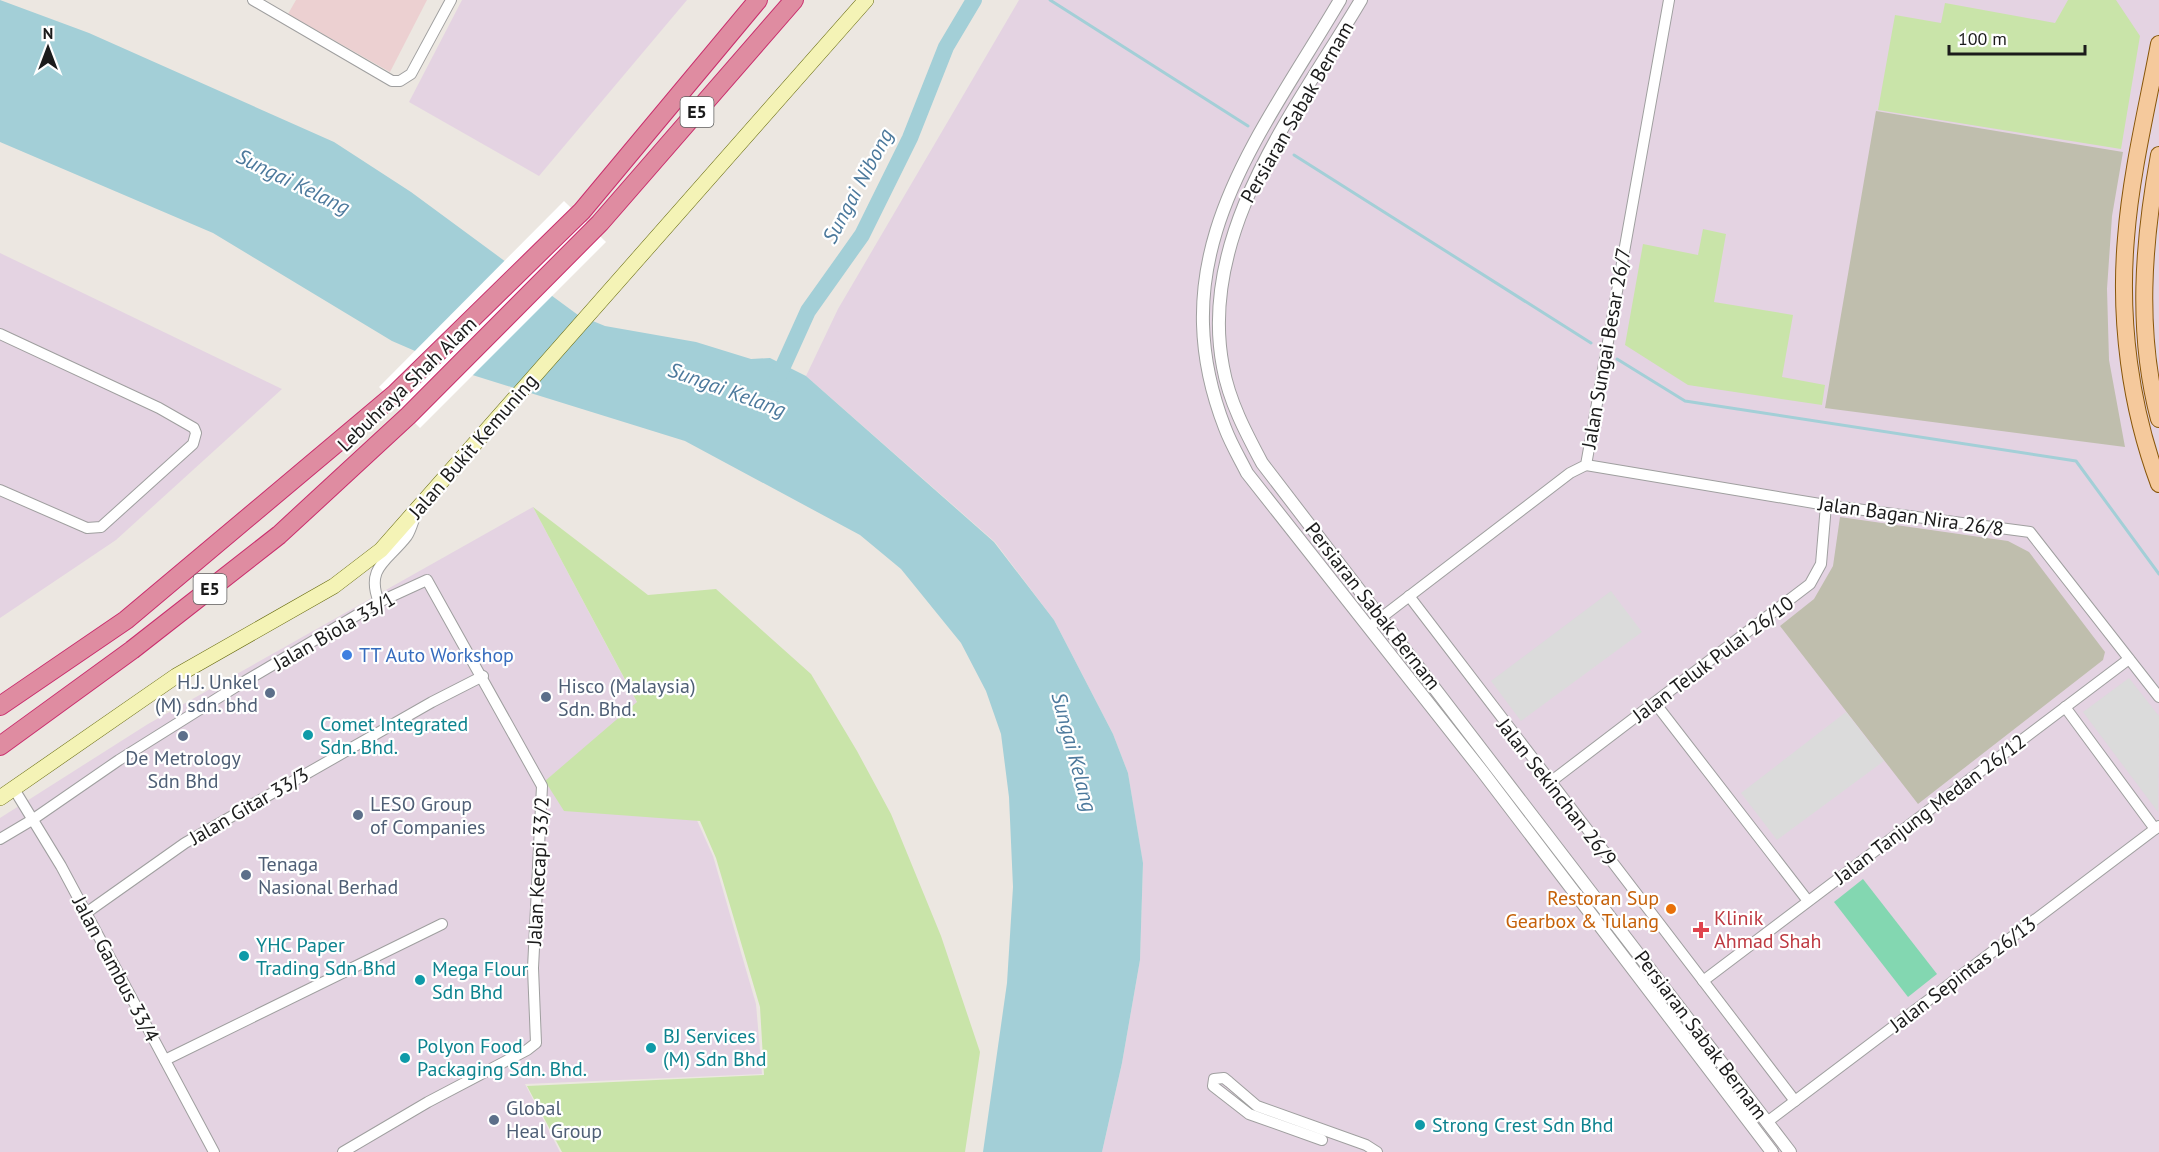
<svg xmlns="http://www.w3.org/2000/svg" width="2159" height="1152" font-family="'PT Sans',sans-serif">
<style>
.commercial{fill:#ecd0d1}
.industrial{fill:#e4d3e2}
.construction{fill:#bfbead}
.grass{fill:#c9e4a9}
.pitch{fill:#83d7b1}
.parking{fill:#dbdbdb}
.water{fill:#a3cfd7}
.pier{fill:#fff}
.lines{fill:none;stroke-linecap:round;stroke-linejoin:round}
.stream{stroke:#a3cfd7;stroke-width:3}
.river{stroke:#a3cfd7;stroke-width:16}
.minor-casing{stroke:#9f9f9f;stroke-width:12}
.tertiary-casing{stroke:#9f9f9f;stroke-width:14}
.secondary-casing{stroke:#64680b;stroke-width:16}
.primary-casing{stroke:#88560a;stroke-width:18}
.motorway-casing{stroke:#c92e6d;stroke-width:20}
.minor{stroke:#fff;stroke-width:10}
.tertiary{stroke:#fff;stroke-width:12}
.secondary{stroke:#f4f3b6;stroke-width:15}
.primary{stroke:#f5c99c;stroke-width:16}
.motorway{stroke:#df8ca1;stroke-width:18}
.shop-dot{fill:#3f7fe0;stroke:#fff;stroke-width:2}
.service-dot{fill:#5c6f8a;stroke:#fff;stroke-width:2}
.culture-dot{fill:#0f9aa8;stroke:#fff;stroke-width:2}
.food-dot{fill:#e8710a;stroke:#fff;stroke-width:2}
.health-dot{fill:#e0444e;stroke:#fff;stroke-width:2}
.labels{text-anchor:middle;stroke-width:4.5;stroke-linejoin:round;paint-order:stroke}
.shield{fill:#fff;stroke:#5f5f5f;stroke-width:1.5}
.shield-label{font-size:18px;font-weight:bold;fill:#1b1b1b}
.street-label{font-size:20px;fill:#1b1b1b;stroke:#fff}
.shop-label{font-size:20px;fill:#366cbe;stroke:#fff;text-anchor:start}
.service-label{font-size:20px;fill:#4e5e75;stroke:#fff;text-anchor:start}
.culture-label{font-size:20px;fill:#0d838f;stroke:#fff;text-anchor:start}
.food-label{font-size:20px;fill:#c56008;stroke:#fff;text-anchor:end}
.health-label{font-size:20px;fill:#be3a42;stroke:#fff;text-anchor:start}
.water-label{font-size:21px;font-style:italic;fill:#4c799c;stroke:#fff}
</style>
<rect width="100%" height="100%" fill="#ece7e1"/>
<path class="commercial" d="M296 0H427L390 72 288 14Z"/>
<g class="industrial">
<path d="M462 0H687L539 176 409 102Z"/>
<path d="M1019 0H2159V1152H1102L1122 1063 1140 960 1143 864 1128 773 1113 734 1054 620 995 542 806 376 838 309Z"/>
<path d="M0 253 282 389 116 540 0 618Z"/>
<path d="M533 507 682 787 713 856 756 1004 762 1074 525 1084 560 1152H0V818L148 724Z"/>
</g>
<g class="construction">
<path d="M1876 111 2123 152 2112 216 2107 289 2109 360 2125 447 1825 408Z"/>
<path d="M1840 517 2008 541 2029 552 2105 652 2103 660 1918 804 1780 626 1814 599 1833 566Z"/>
</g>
<g class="grass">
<path d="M2068 0H2116L2140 36 2121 149 1878 110 1895 15 1941 23 1945 3 2055 23Z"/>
<path d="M1703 229 1726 234 1714 302 1793 315 1782 377 1825 385 1822 405 1688 385 1625 345 1643 244 1698 255Z"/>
<path d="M533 507 648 595 716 589 811 674 857 751 891 814 941 936 980 1052 965 1152H562L527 1086 764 1075 760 1007 716 858 700 821 564 811 545 781 637 702Z"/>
</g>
<path class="pitch" d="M1863 879 1937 974 1908 997 1834 902Z"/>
<g class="parking">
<path d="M1611 591 1642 632 1521 721 1491 681Z"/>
<path d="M2129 678 2159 716 2158 812 2083 712Z"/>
<path d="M1846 712 1884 761 1777 840 1741 793Z"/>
</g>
<path class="water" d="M0 0 89 33 334 142 411 192 578 315 605 326 696 342 751 359 770 358 806 376 994 542 1054 620 1113 734 1128 773 1143 863 1140 960 1122 1063 1102 1152H983L1007 983 1013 887 1009 797 1001 734 986 691 961 643 901 569 860 535 685 441 466 373 392 341 213 233 0 142Z"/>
<path class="pier" d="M564 201 606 242 420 428 379 387Z"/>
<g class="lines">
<g class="stream">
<path d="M1050 0 1248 126"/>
<path d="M1294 155 1591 343"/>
<path d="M1617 359 1685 401 2076 461 2159 574"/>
</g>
<path class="river" d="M775 384 808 311 862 235 910 138 946 47 974 0"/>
<g class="minor-casing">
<g id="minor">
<path d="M253 0 392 81H400L411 74 451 0"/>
<path d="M0 334 159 408 194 428 196 433 193 444 101 527 87 528 0 490"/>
<path d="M1586 465 1826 505 2030 532 2159 697"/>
<path d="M1409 596 1795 1101"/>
<path d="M379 602C365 567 388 561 407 536 411 530 413 521 416 514"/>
<path d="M1369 627 1570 473 1586 465 1669 0"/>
<path d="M1655 703 1808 901"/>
<path d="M2065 707 2155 829"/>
<path d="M1549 783 1810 584 1821 564 1826 505"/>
<path d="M14 789 61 866 214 1152"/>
<path d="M0 839 32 820 119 760 237 686 379 602 427 580 542 786 533 968 536 1043 527 1050 428 1102 343 1152"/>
<path d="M86 913 185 843 432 702 483 676"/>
<path d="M1703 981 2129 659"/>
<path d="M165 1060 442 924"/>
<path d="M1767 1122 2159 826"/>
<path d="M1322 1140 1249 1114 1213 1086 1214 1079 1224 1078 1229 1082 1257 1106 1366 1145 1377 1152"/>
</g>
</g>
<g class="tertiary-casing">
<g id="tertiary">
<path d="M1340 0C1257 141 1158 256 1225 428 1231 444 1240 459 1247 473L1482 771 1772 1152"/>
<path d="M1361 0C1297 108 1197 233 1223 367 1229 401 1246 433 1262 463L1790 1152"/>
</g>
</g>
<g class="secondary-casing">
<path id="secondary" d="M0 798 176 676 334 586 381 550 866 0"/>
</g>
<g class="primary-casing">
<g id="primary">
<path d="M2159 44C2147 108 2131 173 2126 238 2119 320 2130 406 2159 484"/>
<path d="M2159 155C2143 243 2136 332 2159 419"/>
</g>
</g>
<g class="motorway-casing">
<g id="motorway">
<path d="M0 706 126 620 395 394 582 211 758 0"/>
<path d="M0 746 132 650 279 535 408 416 600 223 794 0"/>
</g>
</g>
<use href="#minor" class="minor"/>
<use href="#tertiary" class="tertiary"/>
<use href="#secondary" class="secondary"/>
<use href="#primary" class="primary"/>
<use href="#motorway" class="motorway"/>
</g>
<circle class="shop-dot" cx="347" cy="655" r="6"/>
<g class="service-dot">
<circle cx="270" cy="693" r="6"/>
<circle cx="546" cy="697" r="6"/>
<circle cx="183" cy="736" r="6"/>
<circle cx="358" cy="815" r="6"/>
<circle cx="246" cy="875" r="6"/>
<circle cx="494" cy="1120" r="6"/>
</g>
<g class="culture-dot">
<circle cx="308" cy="735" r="6"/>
<circle cx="244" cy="956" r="6"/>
<circle cx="420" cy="980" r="6"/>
<circle cx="651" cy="1048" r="6"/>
<circle cx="405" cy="1058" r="6"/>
<circle cx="1420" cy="1125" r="6"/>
</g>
<circle class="food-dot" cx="1671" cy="909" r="6"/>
<path class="health-dot" d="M1698 921h6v6h6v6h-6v6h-6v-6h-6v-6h6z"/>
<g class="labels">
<g class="shield">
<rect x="680.5" y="97" width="33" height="30" rx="4.5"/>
<rect x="193.5" y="574" width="33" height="30" rx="4.5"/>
</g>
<g class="shield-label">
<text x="697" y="118">E5</text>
<text x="210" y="595">E5</text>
</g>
<g class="street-label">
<text transform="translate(1297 112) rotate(-60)" y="7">Persiaran Sabak Bernam</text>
<text transform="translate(1606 348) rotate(-80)" y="7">Jalan Sungai Besar 26/7</text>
<text transform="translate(407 384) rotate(-44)" y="7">Lebuhraya Shah Alam</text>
<text transform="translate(473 446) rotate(-49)" y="7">Jalan Bukit Kemuning</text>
<text transform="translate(1911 516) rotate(8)" y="7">Jalan Bagan Nira 26/8</text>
<text transform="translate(1373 606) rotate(52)" y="7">Persiaran Sabak Bernam</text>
<text transform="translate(334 631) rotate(-30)" y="7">Jalan Biola 33/1</text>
<text transform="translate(1713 659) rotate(-37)" y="7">Jalan Teluk Pulai 26/10</text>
<text transform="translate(1557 792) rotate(52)" y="7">Jalan Sekinchan 26/9</text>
<text transform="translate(249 806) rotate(-30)" y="7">Jalan Gitar 33/3</text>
<text transform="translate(1930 809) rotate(-37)" y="7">Jalan Tanjung Medan 26/12</text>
<text transform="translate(538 871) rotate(-87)" y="7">Jalan Kecapi 33/2</text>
<text transform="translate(116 969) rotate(62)" y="7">Jalan Gambus 33/4</text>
<text transform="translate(1963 974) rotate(-37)" y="7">Jalan Sepintas 26/13</text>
<text transform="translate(1701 1035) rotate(53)" y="7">Persiaran Sabak Bernam</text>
</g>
<g class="shop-label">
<text x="359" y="662">TT Auto Workshop</text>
</g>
<g class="service-label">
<text x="258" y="689" text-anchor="end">H.J. Unkel<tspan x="258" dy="23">(M) sdn. bhd</tspan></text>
<text x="558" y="693">Hisco (Malaysia)<tspan x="558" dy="23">Sdn. Bhd.</tspan></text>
<text x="183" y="765" text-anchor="middle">De Metrology<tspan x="183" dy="23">Sdn Bhd</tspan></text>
<text x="370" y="811">LESO Group<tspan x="370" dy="23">of Companies</tspan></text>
<text x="258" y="871">Tenaga<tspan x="258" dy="23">Nasional Berhad</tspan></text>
<text x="506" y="1115">Global<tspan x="506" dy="23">Heal Group</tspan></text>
</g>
<g class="culture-label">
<text x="320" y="731">Comet Integrated<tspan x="320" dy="23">Sdn. Bhd.</tspan></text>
<text x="256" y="952">YHC Paper<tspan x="256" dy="23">Trading Sdn Bhd</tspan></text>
<text x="432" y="976">Mega Flour<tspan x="432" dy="23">Sdn Bhd</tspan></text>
<text x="663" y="1043">BJ Services<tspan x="663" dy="23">(M) Sdn Bhd</tspan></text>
<text x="417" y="1053">Polyon Food<tspan x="417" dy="23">Packaging Sdn. Bhd.</tspan></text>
<text x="1432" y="1132">Strong Crest Sdn Bhd</text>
</g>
<g class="food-label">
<text x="1659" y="905">Restoran Sup<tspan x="1659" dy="23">Gearbox &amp; Tulang</tspan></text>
</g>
<g class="health-label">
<text x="1714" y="925">Klinik<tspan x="1714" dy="23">Ahmad Shah</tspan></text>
</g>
<g class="water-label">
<text transform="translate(293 182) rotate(26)" y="7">Sungai Kelang</text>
<text transform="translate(858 186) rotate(-62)" y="7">Sungai Nibong</text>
<text transform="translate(727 390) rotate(20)" y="7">Sungai Kelang</text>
<text transform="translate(1074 752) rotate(75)" y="7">Sungai Kelang</text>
</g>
</g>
<g transform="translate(48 48)" stroke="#ffffff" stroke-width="4.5" paint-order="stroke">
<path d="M0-4.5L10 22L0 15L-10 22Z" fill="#1b1b1b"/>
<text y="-9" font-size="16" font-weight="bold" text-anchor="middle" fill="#1b1b1b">N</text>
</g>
<path d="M1949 45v9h136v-9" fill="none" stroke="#1b1b1b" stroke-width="3"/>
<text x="1958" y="45" font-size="18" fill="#1b1b1b" stroke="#ffffff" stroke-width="4.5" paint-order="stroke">100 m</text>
</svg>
